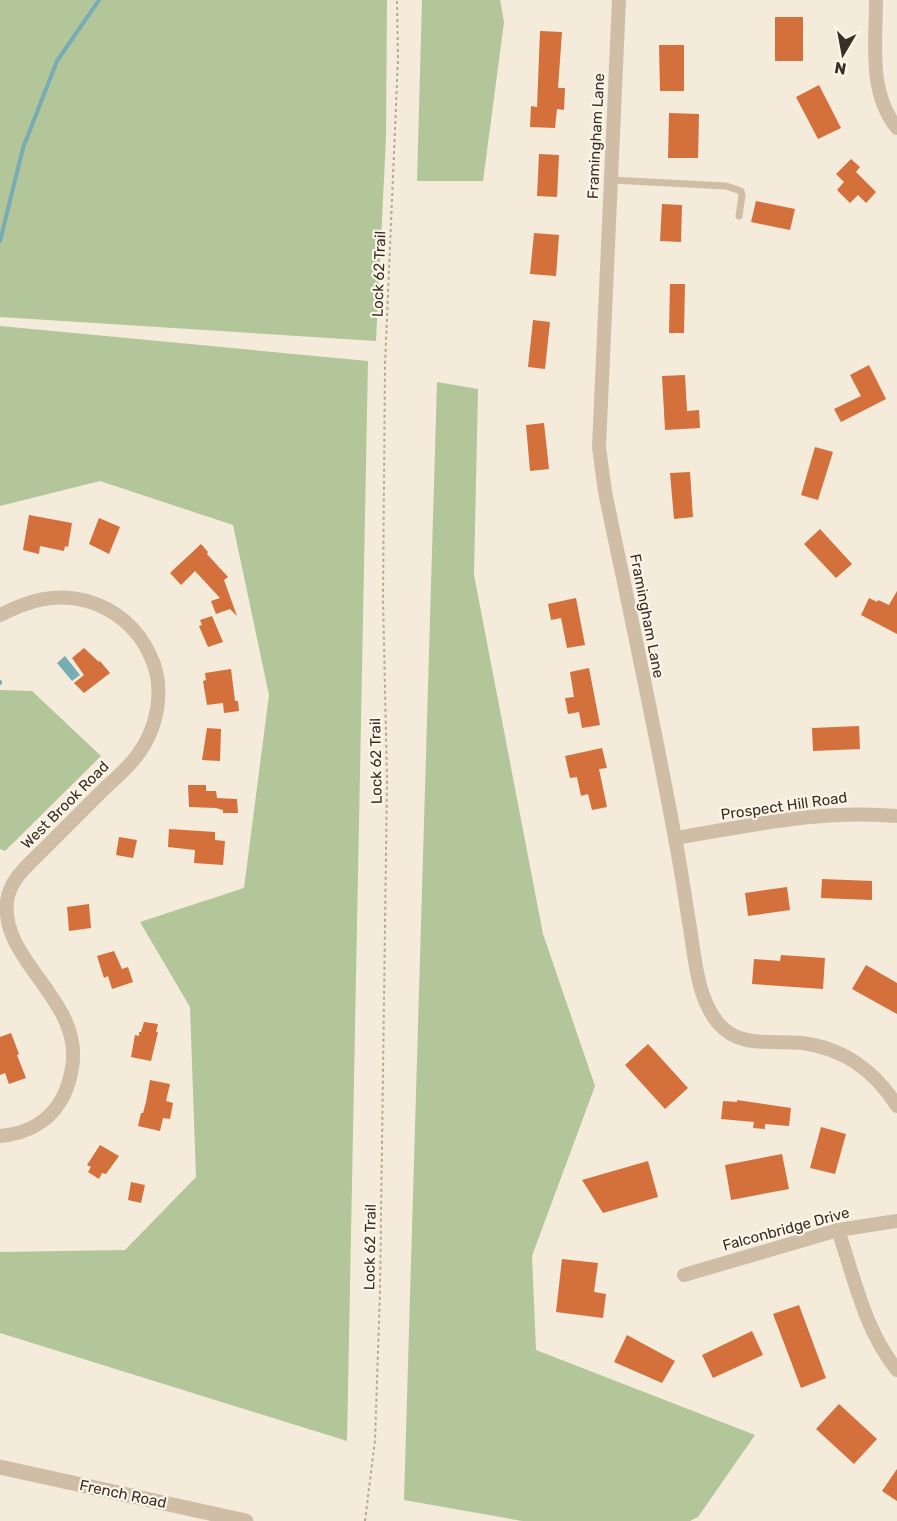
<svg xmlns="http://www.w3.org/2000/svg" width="897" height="1521" font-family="Rubik,sans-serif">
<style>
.green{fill:#b2c699}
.water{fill:#77acb5}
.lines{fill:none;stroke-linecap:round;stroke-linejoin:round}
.stream{stroke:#77acb5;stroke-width:4}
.building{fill:#d3703b}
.path{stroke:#bba78f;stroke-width:2;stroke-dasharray:3 3;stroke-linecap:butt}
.service{stroke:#cfbda6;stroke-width:7}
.minor{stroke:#cfbda6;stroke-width:14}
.tertiary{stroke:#cfbda6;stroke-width:15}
.labels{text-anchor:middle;stroke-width:4.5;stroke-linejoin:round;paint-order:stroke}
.street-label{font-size:15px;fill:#3a2f27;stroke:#fcf5e8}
</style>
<rect width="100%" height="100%" fill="#f5ebdb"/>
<g class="green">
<path d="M0 0H387L386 138 376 341 0 317Z"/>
<path d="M422 0H500L504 22 483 181H417Z"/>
<path d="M0 326 368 361 347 1441 0 1333V1252L125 1250 196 1177 190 1007 140 922 244 888 269 695 233 525 100 481 0 506Z"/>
<path d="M437 382 478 389 474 575 543 934 595 1086 532 1256 536 1350 755 1435 698 1517 690 1521H522L404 1500Z"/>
<path d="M0 690 32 691 101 756 5 851 0 849Z"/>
</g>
<path class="water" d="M65 656 80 675 72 681 57 663Z"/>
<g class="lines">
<g class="stream">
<path d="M0 241 23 148 57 61 99 0"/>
<path d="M0 682V683"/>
</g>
</g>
<g class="building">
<rect x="775" y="17" width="28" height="44"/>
<path d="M540 31 562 32 558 88H565L564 110 557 109 555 128 530 127 531 106 537 107Z"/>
<path d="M659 45H684V91H660Z"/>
<path d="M819 85 841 128 818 139 796 97Z"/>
<path d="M669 113 699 114 698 158H668Z"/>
<path d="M539 154 559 155 557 197 537 196Z"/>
<path d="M851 159 860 167 856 172 876 192 866 203 858 195 850 203 837 190 844 182 836 174Z"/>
<path d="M756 201 795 209 790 230 751 222Z"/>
<path d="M662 204 682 205 681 242 660 241Z"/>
<path d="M534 233 559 235 556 276 530 274Z"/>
<path d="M670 284H685L684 333H669Z"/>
<path d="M533 320 550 322 545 369 528 367Z"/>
<path d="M869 365 886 399 841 422 834 409 861 396 850 375Z"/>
<path d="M685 375 687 411 699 410 700 428 665 430 662 376Z"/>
<path d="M544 423 549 469 530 471 526 425Z"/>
<path d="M815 447 833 452 818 500 801 495Z"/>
<path d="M690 472 693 517 674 519 670 473Z"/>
<path d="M29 515 72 523 68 547 65 546 64 551 40 546 39 554 23 550Z"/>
<path d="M99 518 120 527 109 554 89 544Z"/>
<path d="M820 529 852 564 836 578 804 544Z"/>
<path d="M201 544 208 552 207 554 228 577 224 580 237 616 230 609 216 614 211 601 220 598 195 571 181 585 170 573Z"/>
<path d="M897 591V634L861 615 869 598 877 602 878 600 889 605Z"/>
<path d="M576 598 585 645 567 648 561 618 551 620 548 604Z"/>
<path d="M212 616 223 642 208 647 199 626 202 625 200 620Z"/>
<path d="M84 648 99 662 100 661 110 673 84 693 74 683 84 675 72 658Z"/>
<path d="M589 668 600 725 582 728 579 712 568 714 565 698 574 697 570 672Z"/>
<path d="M231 669 235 701H238L239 711 224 713 223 703 207 705 203 681 206 680 205 673Z"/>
<path d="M859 726 860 749 813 751 812 728Z"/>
<path d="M207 728 221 729 220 761 202 760Z"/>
<path d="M602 748 607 768 599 769 607 807 592 810 588 794 581 796 577 777 570 778 565 756Z"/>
<path d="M188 785H206V791H216L217 798 237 799 238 813H223V810L216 808 189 807Z"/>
<path d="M169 829 215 832V840L225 841 223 865 194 863 195 850 168 847Z"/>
<path d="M119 837 137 840 133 858 116 855Z"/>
<path d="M822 879 872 881V900L821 898Z"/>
<path d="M787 887 790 910 748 916 745 893Z"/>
<path d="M89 904 91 928 69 931 67 907Z"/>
<path d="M114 951 122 969 128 967 133 982 112 989 108 976 104 978 97 956Z"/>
<path d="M781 955 825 958 823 989 752 984 754 959 780 961Z"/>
<path d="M866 965 897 983V1014L852 989Z"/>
<path d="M144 1022 158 1024 156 1032H158L151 1061 131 1057 135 1035 139 1036V1032H141Z"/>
<path d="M11 1033 19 1054 17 1055 26 1078 9 1084 5 1073 0 1075V1037Z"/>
<path d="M648 1044 688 1088 665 1109 625 1065Z"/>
<path d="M150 1080 170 1084 166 1101 173 1103 170 1119 163 1118 160 1131 138 1126 141 1113H143L146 1102Z"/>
<path d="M737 1100 791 1108 789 1126 765 1124V1129L753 1128 754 1122 721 1119 723 1101 737 1102Z"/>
<path d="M821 1127 846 1134 835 1174 810 1168Z"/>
<path d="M100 1145 119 1156 106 1174 102 1173 99 1179 88 1172 91 1167 87 1165Z"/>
<path d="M782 1154 789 1189 731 1200 725 1165Z"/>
<path d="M648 1161 658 1197 603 1213 582 1180Z"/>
<path d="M131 1182 145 1185 141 1203 128 1200Z"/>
<path d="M562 1259 598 1263 594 1292 606 1294 603 1318 556 1312Z"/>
<path d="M799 1305 826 1378 801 1388 773 1314Z"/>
<path d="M752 1331 763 1355 713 1378 702 1355Z"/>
<path d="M627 1335 675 1361 662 1383 614 1362Z"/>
<path d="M839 1404 877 1439 854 1464 816 1429Z"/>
<path d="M897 1469V1501L882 1491Z"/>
</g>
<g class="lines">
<path class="path" d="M365 1521 375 1440 380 1292 387 780 383 598 385 364 398 59 397 0"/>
<path class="service" d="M611 180 726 186 741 191 742 195 739 216"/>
<g class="minor">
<path d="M619 0 599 447 605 492C629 607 654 723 675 838 681 868 685 898 690 928 695 959 697 997 718 1023 740 1049 773 1040 802 1043 843 1048 875 1071 897 1106"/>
<path d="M876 0C876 43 868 92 897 128"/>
<path d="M0 615C28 601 55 592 87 601 115 609 138 628 150 655 166 687 158 729 136 757 125 771 110 783 97 796 79 814 61 832 43 850 28 865 10 879 7 901 0 962 84 1000 72 1068 70 1080 67 1091 60 1102 47 1123 25 1134 0 1136"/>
<path d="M675 838C749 826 822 809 897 816"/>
<path d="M838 1230C854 1277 865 1331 897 1370"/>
<path d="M684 1275 838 1230 897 1221"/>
</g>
<path class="tertiary" d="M0 1467 246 1521"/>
</g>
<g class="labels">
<g class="street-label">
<text transform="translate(596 136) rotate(-87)" y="5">Framingham Lane</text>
<text transform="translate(379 274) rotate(-88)" y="5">Lock 62 Trail</text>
<text transform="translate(647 616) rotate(79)" y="5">Framingham Lane</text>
<text transform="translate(376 761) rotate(-91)" y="5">Lock 62 Trail</text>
<text transform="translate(65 805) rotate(-45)" y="5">West Brook Road</text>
<text transform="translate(784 806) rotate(-8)" y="5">Prospect Hill Road</text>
<text transform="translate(786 1229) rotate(-15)" y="5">Falconbridge Drive</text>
<text transform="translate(370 1247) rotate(-89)" y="5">Lock 62 Trail</text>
<text transform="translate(123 1494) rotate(12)" y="5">French Road</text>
</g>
</g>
<g transform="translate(843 54) rotate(190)" stroke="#fcf5e8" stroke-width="4.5" paint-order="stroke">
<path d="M0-4.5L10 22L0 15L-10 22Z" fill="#3a2f27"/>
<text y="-9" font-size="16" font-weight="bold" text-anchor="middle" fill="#3a2f27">N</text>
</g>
</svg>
